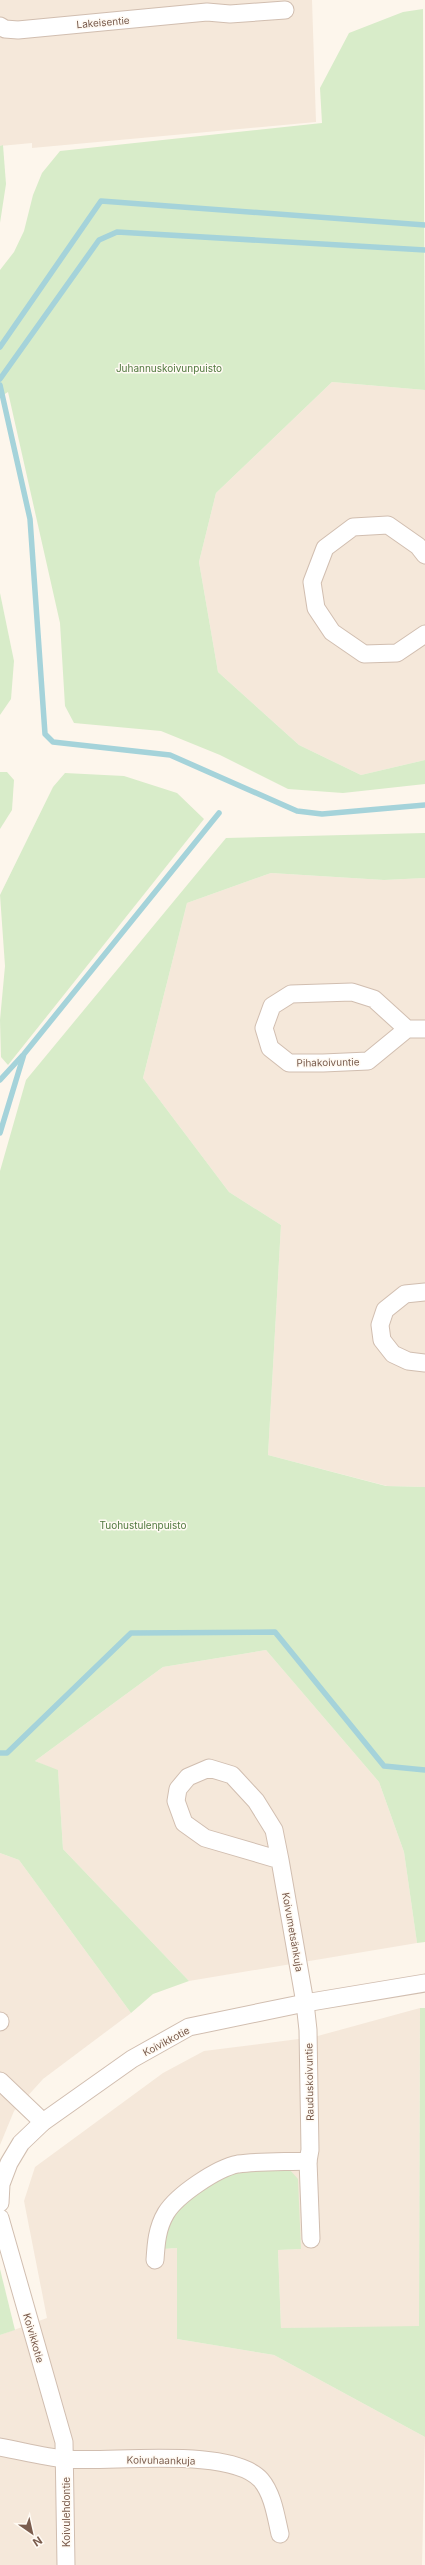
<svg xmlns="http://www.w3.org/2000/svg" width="425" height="2565" font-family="Inter,sans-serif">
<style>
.residential{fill:#f5e8da}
.green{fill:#d8ecc9}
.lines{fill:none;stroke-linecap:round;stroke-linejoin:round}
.stream{stroke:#a5d3da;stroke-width:5.5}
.street-casing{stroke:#d1beb0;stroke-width:19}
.street{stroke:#fff;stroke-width:17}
.labels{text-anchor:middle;stroke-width:3;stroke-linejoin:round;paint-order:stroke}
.street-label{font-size:10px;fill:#7a5c4d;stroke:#fffaf3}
.park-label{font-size:10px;fill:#537a41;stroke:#fffaf3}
</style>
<rect width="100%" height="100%" fill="#fdf6ec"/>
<g class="residential">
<path d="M0 0H312L316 122 32 148V143L0 146Z"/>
<path d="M332 382 425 390V760L361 775 299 745 218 672 199 562 216 493Z"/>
<path d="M271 873 384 880 425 878V1487L387 1486 268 1455 281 1225 229 1192 143 1078 187 903Z"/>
<path d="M266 1650 379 1782 404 1852 417 1943 189 1981 63 1849 58 1771 35 1761 163 1667Z"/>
<path d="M0 1853 19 1860 131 2013 43 2079 14 2111 0 2145Z"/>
<path d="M420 2008 419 2327 281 2328 278 2250 301 2249 238 2171 193 2198 163 2249 177 2248V2339L274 2355 425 2437 422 2565H0V2335L47 2318 24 2201 35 2167 163 2073 204 2051 314 2037Z"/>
</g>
<g class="green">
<path d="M423 9 425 390 332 382 216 493 199 562 218 672 299 745 361 775 425 760V784L343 793 288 789 220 755 161 731 74 723 65 706 60 623 8 392 0 397V270L14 252 24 231 33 195 42 173 60 151 322 123 320 88 349 33 403 12Z"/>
<path d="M3 145 6 184 0 223V146Z"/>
<path d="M0 593 14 661 11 699 0 715Z"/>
<path d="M0 772H7L14 780 12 810 0 829Z"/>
<path d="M65 773 124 776 177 793 204 819 8 1065 1 1057 0 1020 5 966 0 895 53 787Z"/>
<path d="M425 833V878L384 880 271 873 187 903 143 1078 229 1192 281 1225 268 1455 386 1486 425 1487V1942L417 1943 404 1852 379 1782 266 1650 163 1667 35 1761 58 1770 63 1849 189 1981 153 1994 131 2013 19 1860 0 1853V1171L26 1080 226 838Z"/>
<path d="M420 2008H425V2437L274 2355 177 2339V2248L163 2249C163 2239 166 2225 172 2217 187 2199 215 2179 237 2171 249 2167 276 2170 290 2170L298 2179 301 2249 278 2250 281 2328 419 2326Z"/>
<path d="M0 2269 15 2330 0 2335Z"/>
</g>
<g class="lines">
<g class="stream">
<path d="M0 347 101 201 425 225"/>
<path d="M0 379 99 240 117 232 425 250"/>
<path d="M0 385 30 519 45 734 53 742 170 755 297 811 322 814 425 805"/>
<path d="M0 1080 22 1056"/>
<path d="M0 1133 24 1054 219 813"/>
<path d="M0 1753H7L131 1633 275 1632 384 1766 425 1770"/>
</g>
<g class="street-casing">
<g id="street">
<path d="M0 26 5 29 18 30 207 12 230 14 285 10"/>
<path d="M425 555 418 546 388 525 353 527 325 548 312 582 316 608 332 632 364 654 397 653 425 634"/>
<path d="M407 1029 374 999 352 992 291 994 272 1006 264 1028 270 1048 289 1063H323L368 1061 407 1029H425"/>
<path d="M425 1292 405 1294 385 1310 380 1325 382 1340 393 1354 408 1361 425 1363"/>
<path d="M0 2021V2022"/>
<path d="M0 2081 43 2122"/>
<path d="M308 2161 311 2239"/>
<path d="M0 2203 1 2184 9 2163 21 2143 43 2122 132 2059 189 2027 305 2003 425 1983"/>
<path d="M0 2218 64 2442 66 2565"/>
<path d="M155 2260C156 2244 157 2228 166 2213 177 2195 217 2168 238 2164 260 2161 285 2162 308 2161L310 2150 308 2030 305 2003 280 1860 274 1830 256 1801 232 1775 209 1768 188 1777 178 1789 176 1801 184 1823 205 1838 280 1860"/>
<path d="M0 2447C22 2451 44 2457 66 2459 111 2463 231 2446 261 2480 273 2494 276 2517 280 2534"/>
</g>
</g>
<use href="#street" class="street"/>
</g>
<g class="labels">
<g class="street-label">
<text transform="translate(103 22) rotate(-5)" y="4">Lakeisentie</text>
<text transform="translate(328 1062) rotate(-1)" y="4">Pihakoivuntie</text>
<text transform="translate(293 1932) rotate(80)" y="4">Koivumetsänkuja</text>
<text transform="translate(166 2041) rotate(-28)" y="4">Koivikkotie</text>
<text transform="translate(309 2082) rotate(-91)" y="4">Rauduskoivuntie</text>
<text transform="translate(34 2338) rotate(74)" y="4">Koivikkotie</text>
<text transform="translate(161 2460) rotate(1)" y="4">Koivuhaankuja</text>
<text transform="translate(66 2512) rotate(-90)" y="4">Koivulehdontie</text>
</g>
<g class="park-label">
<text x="169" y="372">Juhannuskoivunpuisto</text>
<text x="143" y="1529">Tuohustulenpuisto</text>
</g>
</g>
<g transform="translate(32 2533) rotate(146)" stroke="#fffaf3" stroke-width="3" paint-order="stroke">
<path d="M0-3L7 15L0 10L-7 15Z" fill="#7a5c4d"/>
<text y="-6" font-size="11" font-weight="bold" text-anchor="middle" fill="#7a5c4d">N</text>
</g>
</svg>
